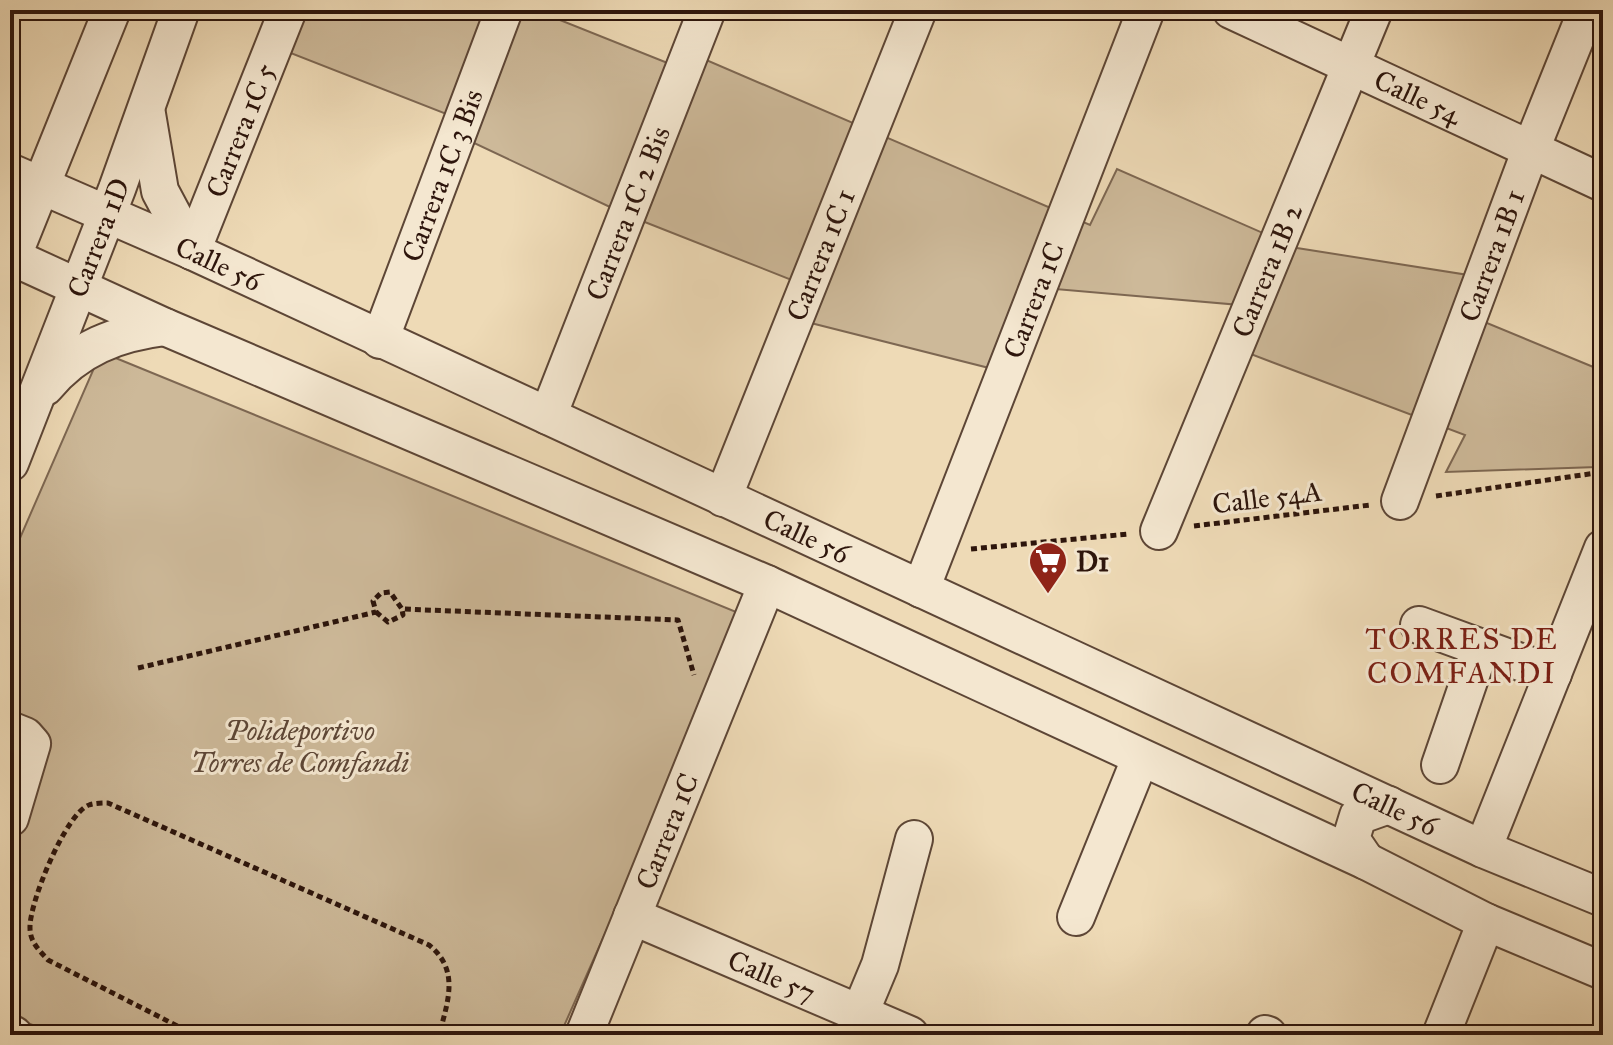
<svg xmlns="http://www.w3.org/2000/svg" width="1613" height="1045" font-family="'IM FELL Great Primer',serif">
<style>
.green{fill:#cdb999;stroke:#7d6752;stroke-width:2}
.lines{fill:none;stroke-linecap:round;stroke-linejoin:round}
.minor-casing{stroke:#5d4636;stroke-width:40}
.path{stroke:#2d150c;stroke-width:5;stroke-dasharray:6 4;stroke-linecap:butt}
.minor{stroke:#f4e7d0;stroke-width:36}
.labels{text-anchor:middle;stroke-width:6;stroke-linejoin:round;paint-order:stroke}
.street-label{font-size:28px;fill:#2d150c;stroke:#f4e7d0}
.poi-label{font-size:28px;font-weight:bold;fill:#2d150c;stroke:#f4e7d0;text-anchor:start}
.park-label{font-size:28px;font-style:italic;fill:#5d4636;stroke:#f4e7d0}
.neighbourhood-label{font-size:30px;letter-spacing:2px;fill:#7a1f14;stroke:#f4e7d0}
</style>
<rect width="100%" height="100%" fill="#eedab6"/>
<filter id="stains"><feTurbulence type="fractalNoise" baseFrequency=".0025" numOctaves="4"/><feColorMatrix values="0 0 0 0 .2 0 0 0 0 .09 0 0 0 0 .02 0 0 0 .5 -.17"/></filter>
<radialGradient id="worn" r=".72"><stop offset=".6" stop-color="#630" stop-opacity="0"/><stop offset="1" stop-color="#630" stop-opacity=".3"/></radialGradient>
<g class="green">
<path d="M306 10H535L695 74 704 59 1090 225 1117 169 1297 248 1468 275 1482 321 1603 371V457L1597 467 1446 472 1465 435 1240 350 1251 306 1044 288 1005 372 795 319 807 286 627 215 457 135 462 120 288 52Z"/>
<path d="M101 352 746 616 560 1035H58L10 1016V561Z"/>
</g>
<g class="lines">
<g class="minor-casing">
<g id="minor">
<path id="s1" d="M1231 10 1603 183"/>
<path d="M147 114 160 191 192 251"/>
<path id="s2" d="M10 172 192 251 1483 849 1603 898"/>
<path id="s3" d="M192 251 288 10"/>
<path d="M10 256 165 327 767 584 1366 861 1486 922 1603 971"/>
<path d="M10 263 112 10"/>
<path id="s4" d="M380 340 504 10"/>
<path d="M45 387C77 348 117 333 165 327"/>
<path id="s5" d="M548 416 707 10"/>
<path id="s6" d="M10 463 117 189 181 10"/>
<path id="s7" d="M723 498 918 10"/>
<path id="s8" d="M1400 501 1531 149 1587 10"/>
<path id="s9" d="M1159 531 1374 10"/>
<path id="s10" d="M921 589 1146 10"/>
<path d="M1419 625 1553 674"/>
<path d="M10 730 25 736 32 744 10 818"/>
<path d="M1440 765 1480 649"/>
<path d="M1483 849 1603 548"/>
<path d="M1366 861 1351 839 1358 816 1389 805"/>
<path id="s11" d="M632 916 910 1035"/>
<path d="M1076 917 1140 759"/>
<path d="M860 1013 880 965 914 839"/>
<path d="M10 1033 14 1035"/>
<path d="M1265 1034 1268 1035"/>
<path id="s12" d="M584 1035 767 584"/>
<path d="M1441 1035 1486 922"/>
</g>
</g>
<g class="path">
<path d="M1436 496 1603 472"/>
<path d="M1194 526 1370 505"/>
<path d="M971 549 1128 534"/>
<path d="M376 612 388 622 403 615 402 609"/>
<path d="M138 668 376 612 373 601 381 593 390 592 402 609 678 620 694 675"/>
<path d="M195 1035 48 960C39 950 30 942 30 928 29 903 66 813 89 805 94 803 103 803 108 803L429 945C460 970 448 1001 439 1035"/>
</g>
<use href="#minor" class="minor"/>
</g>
<defs>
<g id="supermarket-pin" transform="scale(2)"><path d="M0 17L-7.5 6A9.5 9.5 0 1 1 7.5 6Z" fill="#8f2418" stroke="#f4e7d0"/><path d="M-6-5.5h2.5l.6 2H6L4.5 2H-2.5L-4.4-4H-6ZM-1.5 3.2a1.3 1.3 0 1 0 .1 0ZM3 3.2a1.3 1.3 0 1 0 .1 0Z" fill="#fff"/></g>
</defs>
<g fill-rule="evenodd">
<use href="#supermarket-pin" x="1048" y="561"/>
</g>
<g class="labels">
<g class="street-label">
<text dy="10" stroke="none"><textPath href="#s1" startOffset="206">Calle 54</textPath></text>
<text dy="10" stroke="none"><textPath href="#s3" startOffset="130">Carrera 1C 5</textPath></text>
<text dy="10" stroke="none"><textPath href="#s4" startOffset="176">Carrera 1C 3 Bis</textPath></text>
<text dy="10" stroke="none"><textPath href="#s5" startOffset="218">Carrera 1C 2 Bis</textPath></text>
<text dy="10" stroke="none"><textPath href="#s6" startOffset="242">Carrera 1D</textPath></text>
<text dy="10" stroke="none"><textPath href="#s7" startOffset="262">Carrera 1C 1</textPath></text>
<text dy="10" stroke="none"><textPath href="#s8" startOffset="262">Carrera 1B 1</textPath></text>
<text dy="10" stroke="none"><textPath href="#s2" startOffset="228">Calle 56</textPath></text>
<text dy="10" stroke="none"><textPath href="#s9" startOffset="282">Carrera 1B 2</textPath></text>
<text dy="10" stroke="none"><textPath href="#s10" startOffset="310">Carrera 1C</textPath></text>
<text transform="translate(1267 497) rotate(-7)" y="10">Calle 54A</text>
<text dy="10" stroke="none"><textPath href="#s2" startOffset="876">Calle 56</textPath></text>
<text dy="10" stroke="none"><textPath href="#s2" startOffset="1524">Calle 56</textPath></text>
<text dy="10" stroke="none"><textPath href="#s12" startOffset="220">Carrera 1C</textPath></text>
<text dy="10" stroke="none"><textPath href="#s11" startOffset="152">Calle 57</textPath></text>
</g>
<g class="poi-label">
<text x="1076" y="571">D1</text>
</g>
<g class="park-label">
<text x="300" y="740">Polideportivo<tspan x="300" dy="32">Torres de Comfandi</tspan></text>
</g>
<g class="neighbourhood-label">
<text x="1462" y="649">TORRES DE<tspan x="1462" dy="34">COMFANDI</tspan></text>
</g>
</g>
<rect width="1613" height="1045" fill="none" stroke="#eedab6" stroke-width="40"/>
<rect x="12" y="12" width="1589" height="1021" fill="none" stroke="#2d150c" stroke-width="4"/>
<rect x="20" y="20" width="1573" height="1005" fill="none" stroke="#2d150c" stroke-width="2"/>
<rect width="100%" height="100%" filter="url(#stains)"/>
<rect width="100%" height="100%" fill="url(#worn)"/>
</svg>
